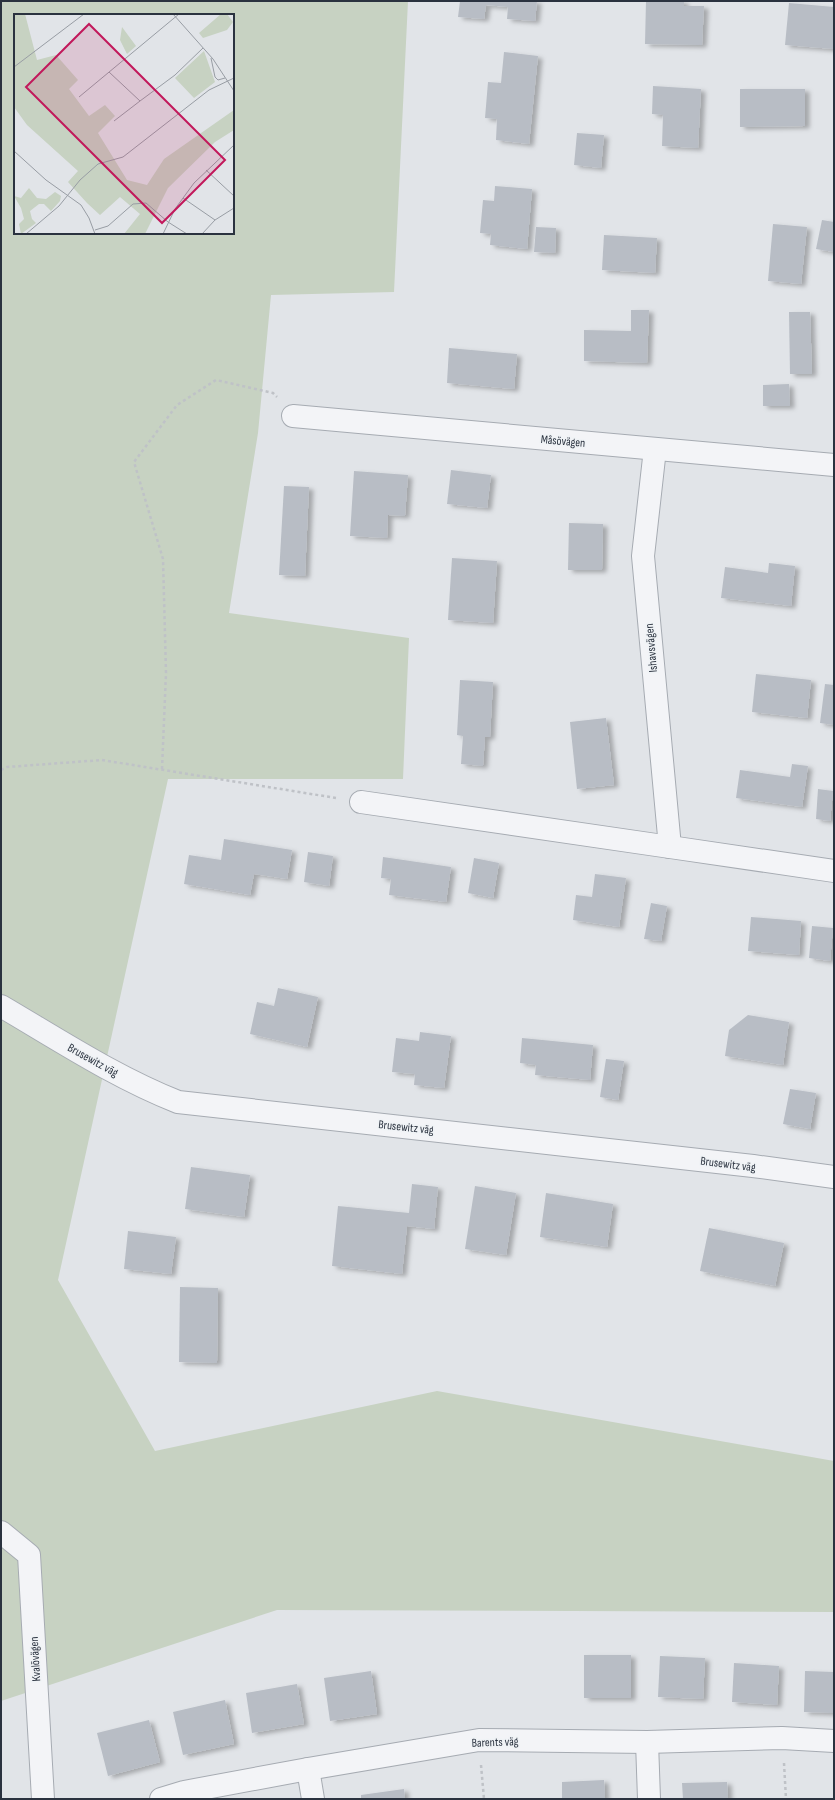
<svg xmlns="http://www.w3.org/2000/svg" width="835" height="1800" font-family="'Sofia Sans Condensed',sans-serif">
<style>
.green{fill:#c7d2c2;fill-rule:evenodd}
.building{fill:#b8bdc5;filter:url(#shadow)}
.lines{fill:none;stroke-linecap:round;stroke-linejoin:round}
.street-casing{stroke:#a6abb2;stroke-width:24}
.path{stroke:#bfc2c7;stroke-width:2.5;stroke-dasharray:3 3;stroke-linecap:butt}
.street{stroke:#f3f4f7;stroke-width:22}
.labels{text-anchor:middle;stroke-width:3.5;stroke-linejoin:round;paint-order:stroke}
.street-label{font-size:12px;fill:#2a323f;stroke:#f0f3f6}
.inset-road{fill:none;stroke:#989da4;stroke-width:1}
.view{fill:#c2185b;fill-opacity:0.15;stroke:#c2185b;stroke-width:2}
.inset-edge{fill:none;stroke:#2a323f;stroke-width:2}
</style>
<defs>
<filter id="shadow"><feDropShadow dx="4.5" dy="2.5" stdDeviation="2" flood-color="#0004"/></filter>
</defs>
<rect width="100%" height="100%" fill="#e1e4e8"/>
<path class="green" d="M1 1H408L394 292 271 295 258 433 229 613 409 638 403 779H168L58 1280 155 1451 437 1391 834 1461V1612L277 1610 1 1701ZM15 15H233V233H15Z"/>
<g class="building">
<path d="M460 1H537L535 21 507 19 508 7 486 5 484 19 458 17Z"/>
<path d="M646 1H684V6H704L702 45 645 44Z"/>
<path d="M789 3 834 7V49L785 45Z"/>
<path d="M504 52 538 56 529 144 496 140 497 119 485 118 488 82 501 83Z"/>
<path d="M653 86 701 89 698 148 662 146 663 115 652 114Z"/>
<path d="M740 89H805V126L740 127Z"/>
<path d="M577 133 604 135 601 168 574 165Z"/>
<path d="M495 186 532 189 527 249 490 245 491 234 480 233 483 200 494 201Z"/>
<path d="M822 220 834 222V252L816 249Z"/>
<path d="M773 224 807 227 801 284 768 281Z"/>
<path d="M536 227 556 228 555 253 534 252Z"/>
<path d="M604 235 657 238 655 273 602 270Z"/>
<path d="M631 310H649L647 363 584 361V330L631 331Z"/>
<path d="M789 312H810L812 374H790Z"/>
<path d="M449 348 517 354 514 389 447 383Z"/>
<path d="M789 384 790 406H763V385Z"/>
<path d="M451 470 491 475 487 508 447 504Z"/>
<path d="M354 471 408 475 405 516 388 515 387 538 350 536Z"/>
<path d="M284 486 309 487 305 576 279 575Z"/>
<path d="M569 523 603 524 602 570H568Z"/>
<path d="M452 558 497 561 493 623 448 620Z"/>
<path d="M769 563 795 566 791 606 721 598 725 567 768 573Z"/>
<path d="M756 674 811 680 807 718 752 712Z"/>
<path d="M460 680 493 682 490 737H485L483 766 461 764 463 736 457 735Z"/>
<path d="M825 684 834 685V725L820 723Z"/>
<path d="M606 718 614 785 577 789 570 722Z"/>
<path d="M792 764 808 766 802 807 736 798 740 770 790 777Z"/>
<path d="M818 789 833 791 830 821 816 819Z"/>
<path d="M224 839 292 850 287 879 254 874 250 895 184 884 189 855 221 860Z"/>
<path d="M308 852 333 856 329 886 304 882Z"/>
<path d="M383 857 451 867 446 902 389 895 391 879 381 878Z"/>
<path d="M474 858 499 863 493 898 468 893Z"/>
<path d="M595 874 626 878 619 927 573 920 576 895 592 897Z"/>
<path d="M651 903 667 906 661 941 644 939Z"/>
<path d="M751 917 801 921 799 955 748 951Z"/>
<path d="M812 926 833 928 830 961 809 958Z"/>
<path d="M278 988 318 997 307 1047 250 1034 257 1002 274 1006Z"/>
<path d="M748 1015 789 1022 783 1065 725 1056 729 1030Z"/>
<path d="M420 1032 451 1036 444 1088 414 1085 415 1074 392 1072 396 1038 419 1041Z"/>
<path d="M522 1038 593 1045 590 1080 535 1075 536 1065 520 1063Z"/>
<path d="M606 1059 624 1061 618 1100 600 1097Z"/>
<path d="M790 1089 816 1093 810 1129 783 1124Z"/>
<path d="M191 1167 250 1175 244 1217 185 1209Z"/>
<path d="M412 1184 438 1187 434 1229 407 1226 402 1274 332 1266 338 1206 409 1213Z"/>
<path d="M475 1186 516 1193 506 1255 465 1249Z"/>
<path d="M546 1193 613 1204 607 1247 540 1237Z"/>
<path d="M709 1228 784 1243 775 1286 700 1271Z"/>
<path d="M128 1231 176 1237 171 1274 124 1269Z"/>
<path d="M180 1287 218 1288 217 1363 179 1362Z"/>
<rect x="584" y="1655" width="47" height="43"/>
<path d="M660 1656 705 1658 703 1699 658 1697Z"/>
<path d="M734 1663 779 1666 777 1705 732 1702Z"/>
<path d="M371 1671 377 1714 330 1721 324 1678Z"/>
<path d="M805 1671 834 1672V1713L804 1712Z"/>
<path d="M297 1684 304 1724 252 1733 246 1693Z"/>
<path d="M225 1700 234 1744 183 1755 173 1712Z"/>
<path d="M149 1720 160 1762 108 1776 97 1733Z"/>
<path d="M604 1780 605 1799H562V1782Z"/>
<path d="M727 1782 728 1799H683L682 1783Z"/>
<path d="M404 1789 405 1799H361V1795Z"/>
</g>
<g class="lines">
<g class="street-casing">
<g id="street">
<path d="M293 416 834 465"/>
<path d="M361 802 670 847 643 556 655 449"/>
<path d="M670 847 834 871"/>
<path d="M1 1006C59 1040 115 1077 178 1102L753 1166 834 1177"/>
<path d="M1 1532 29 1555 43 1799"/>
<path d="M647 1742 649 1799"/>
<path d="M308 1769 313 1799"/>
<path d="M161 1799 184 1792 308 1769 479 1740 647 1742 782 1738 834 1741"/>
</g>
</g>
<g class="path">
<path d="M162 769 166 673 163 559 134 462 177 405 216 380 273 393 277 397"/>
<path d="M1 770 7 767 102 760 336 798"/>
<path d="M784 1763 786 1799"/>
<path d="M481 1765 484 1799"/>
</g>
<use href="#street" class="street"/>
</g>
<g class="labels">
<g class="street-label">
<text transform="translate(563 441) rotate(5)" y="4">Måsövägen</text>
<text transform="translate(651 648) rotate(-95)" y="4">Ishavsvägen</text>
<text transform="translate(93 1060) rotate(29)" y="4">Brusewitz väg</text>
<text transform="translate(406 1127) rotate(6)" y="4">Brusewitz väg</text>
<text transform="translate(728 1164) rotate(7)" y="4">Brusewitz väg</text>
<text transform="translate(35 1659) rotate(-93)" y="4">Kvalövägen</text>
<text transform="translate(495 1742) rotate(-2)" y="4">Barents väg</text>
</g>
</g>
<g transform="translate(14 14)">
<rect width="220" height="220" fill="#e1e4e8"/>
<path d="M0 0H11L23 46 42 41 64 66 55 75 75 102 91 91 101 102 84 119 113 166 133 171 150 145 220 96V116L201 128 154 174 131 220H110L126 200 106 183 86 201 73 189 54 168 64 157 13 111 0 93ZM207 0H213L219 8 213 16 189 24 185 19ZM108 13 122 32 113 40 106 26ZM190 37 201 68 180 84 161 64ZM15 174 23 184 32 185 41 178 47 182 46 187 37 197 30 190H25L16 197 18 205 22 209 7 220 5 210 10 205 7 194 0 182 7 184Z" fill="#c7d2c2"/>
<path class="inset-road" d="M159 0 199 45 220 77M197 44 201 63 204 66 211 64M0 53 70 0M95 58 126 87 100 107M65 83 165 0M126 87 161 61 189 34M0 137 32 166 67 191 75 204 81 220M192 156 220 182M169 184 201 206M81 216 94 212 119 190 132 189 154 208 173 220M12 220 45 192 66 166 84 150 109 143 195 76 220 64M149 220 161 195 180 169 220 131M188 220 201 206 220 194"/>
<path class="view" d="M75 10 211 146 148 209 12 73Z"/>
<rect width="220" height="220" class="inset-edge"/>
</g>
<rect width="835" height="1800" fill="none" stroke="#2a323f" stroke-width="4"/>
</svg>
